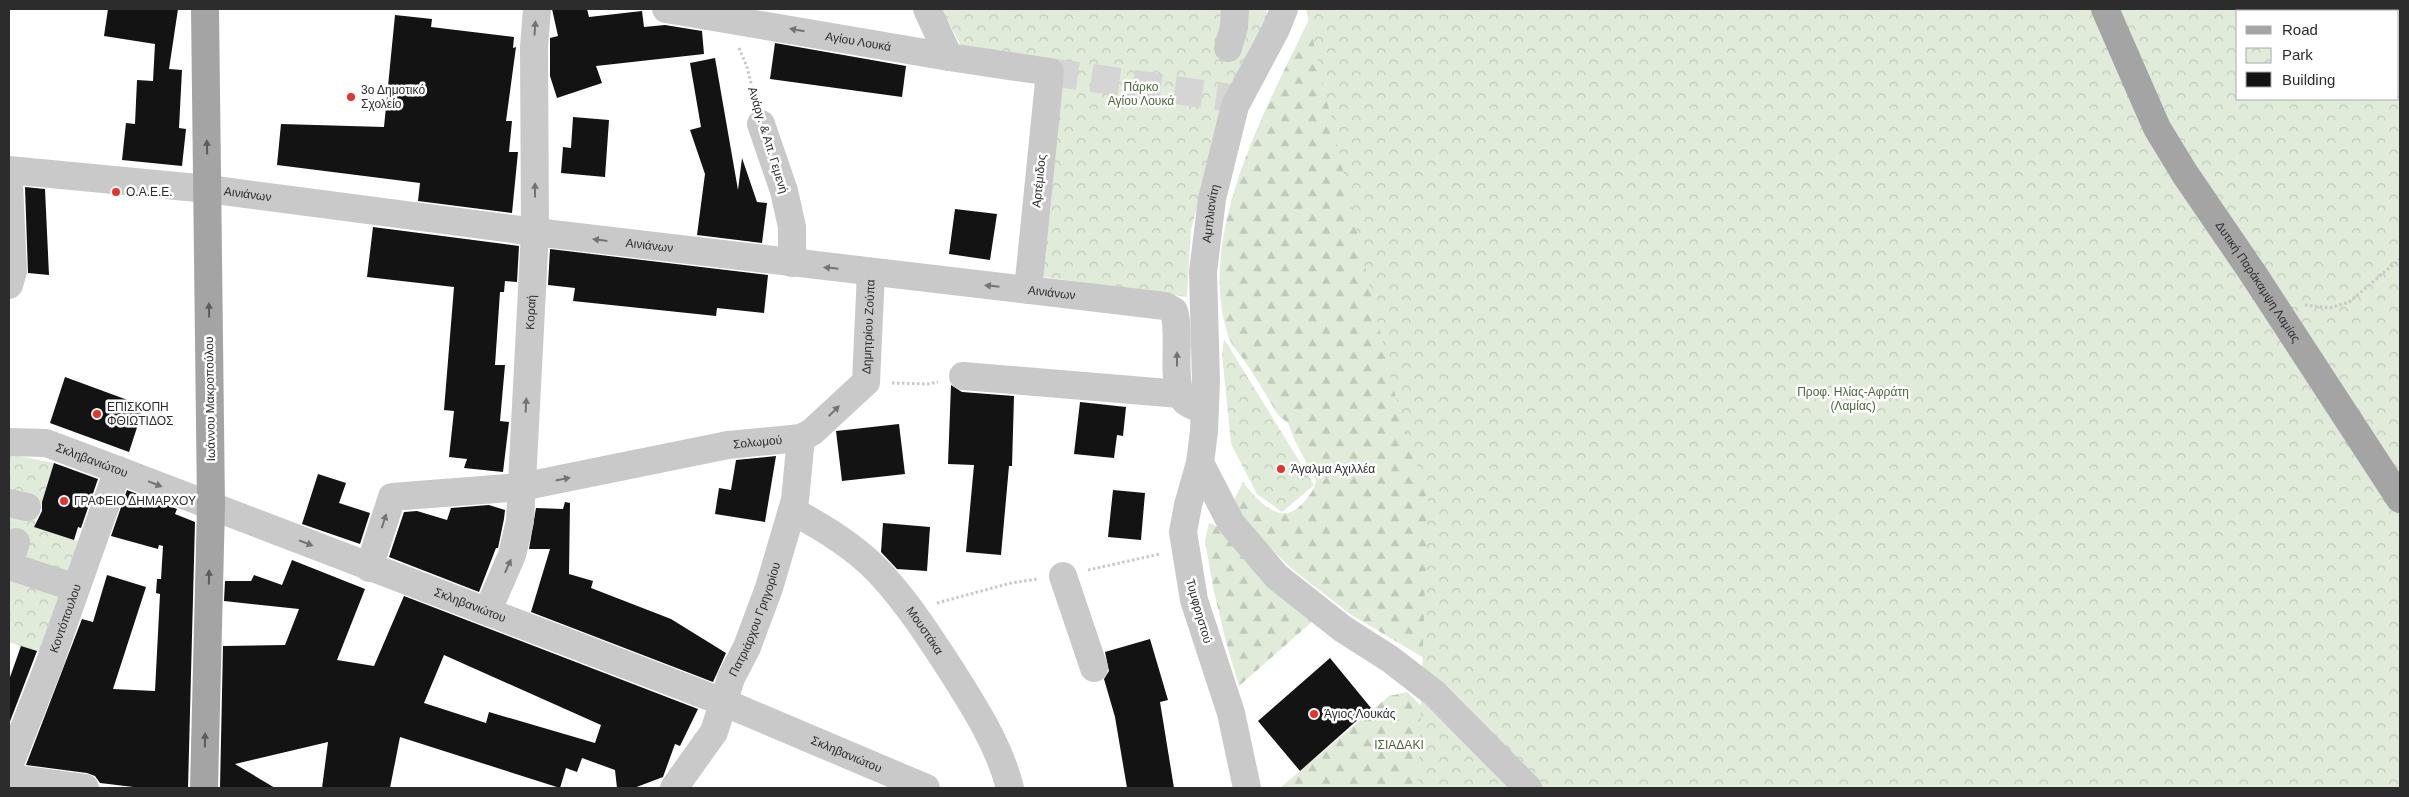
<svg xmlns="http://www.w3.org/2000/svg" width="2409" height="797" font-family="Helvetica,sans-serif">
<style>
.forest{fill:url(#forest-firs)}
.park{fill:url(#park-crowns);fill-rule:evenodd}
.building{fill:#131313;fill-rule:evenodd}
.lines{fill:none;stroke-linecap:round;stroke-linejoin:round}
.minor-tunnel{stroke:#d5d5d5;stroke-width:28;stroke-dasharray:28 14;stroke-linecap:butt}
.path{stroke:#c9c9c9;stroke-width:3;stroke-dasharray:2.5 2.5;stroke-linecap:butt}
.minor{stroke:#c9c9c9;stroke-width:28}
.major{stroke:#a4a4a4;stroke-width:28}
.oneway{fill:#737373}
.oneway2{fill:#5c5c5c}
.poi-dot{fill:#e8322a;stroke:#fff;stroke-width:2}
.labels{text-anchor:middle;stroke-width:5;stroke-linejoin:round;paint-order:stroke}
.street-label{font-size:12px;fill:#2c2c2c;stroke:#fff}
.park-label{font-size:12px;fill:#4a6839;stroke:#fff}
.poi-label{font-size:12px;fill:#2c2c2c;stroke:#fff;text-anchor:start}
</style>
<defs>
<pattern id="forest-firs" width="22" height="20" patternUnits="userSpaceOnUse" patternTransform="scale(1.25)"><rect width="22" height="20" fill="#e0ebd9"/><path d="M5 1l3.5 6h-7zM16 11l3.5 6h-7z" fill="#c0caba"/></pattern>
<pattern id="park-crowns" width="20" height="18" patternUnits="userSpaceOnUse" patternTransform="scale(1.25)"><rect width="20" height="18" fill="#e0ebd9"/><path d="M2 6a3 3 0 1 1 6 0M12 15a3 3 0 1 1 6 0" fill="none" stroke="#c0caba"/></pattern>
</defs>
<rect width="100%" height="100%" fill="#fff"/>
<g class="forest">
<path d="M1786 9 1434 664 1350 614 1292 569 1241 520 1233 502 1243 482C1257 500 1280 528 1302 504 1309 496 1314 491 1316 481L1295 441 1288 423 1278 415C1267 396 1256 378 1244 360 1239 353 1232 346 1229 338 1193 235 1269 104 1312 13Z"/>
<path d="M1209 523 1221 528 1313 621 1239 686 1226 642 1213 587 1205 541Z"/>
<path d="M1407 692 1506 788H1280L1389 696Z"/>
</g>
<g class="park">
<path d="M942 9H1267L1265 24 1224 107 1191 230 1187 297 1044 277 1038 271 1060 61 962 48Z"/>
<path d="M1306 9H2400V788H1418L1428 501 1392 384ZM2238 11H2398V99H2238Z"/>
<path d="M1224 339 1314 485 1282 512 1257 494 1231 444 1222 354Z"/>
<path d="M9 454 54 463 34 527 78 541 39 652 9 642Z"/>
</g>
<g class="building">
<path d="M108 9H178L169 69 182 70 179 128 186 129 182 166 122 160 126 123 135 124 137 80 153 81 155 44 104 36Z"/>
<path d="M552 9H587L589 17 642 11 644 27 665 25 702 31 704 54 596 66 602 83 557 98 550 76V38L558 36Z"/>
<path d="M395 15 432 19 431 27 514 37 513 48 516 47 506 121H512L509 152H518L512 213 418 201 420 183 277 165 281 124 384 127Z"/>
<path d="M775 43 906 66 902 97 770 79Z"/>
<path d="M715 58 738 190 742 158 757 202 767 203 762 243 697 235 705 174 690 130 701 127 690 63Z"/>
<path d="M573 117 609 120 605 177 561 173 563 147 571 148Z"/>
<path d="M25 187 45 189 49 275 28 273Z"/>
<path d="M955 209 997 214 990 260 949 254Z"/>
<path d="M373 227 519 246 517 282 505 281 504 292H500L495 365H505L500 421 509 422 503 472 464 468 467 459 449 457 454 411 444 410 454 287 367 277Z"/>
<path d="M550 249 768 275 764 313 717 308 716 316 573 301 575 288 548 285Z"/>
<path d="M65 377 144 406 129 452 50 423Z"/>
<path d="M951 385 962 392 1014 396 1012 466H1009L1001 555 966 552 974 465 948 464Z"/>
<path d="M1080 402 1126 407 1123 436 1117 435 1114 458 1074 454Z"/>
<path d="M899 424 905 474 842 481 836 431Z"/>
<path d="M776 456 765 522 715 514 719 488 731 490 736 460Z"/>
<path d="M54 463 98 479 81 528 78 527 74 540 34 527 42 511V502Z"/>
<path d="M318 474 346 483 339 503 370 513 360 544 302 524Z"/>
<path d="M127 490 177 509 175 514 195 522 188 788H142L100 783 95 776 87 773 26 765 82 619 93 622 107 575 146 587 113 689 155 691 160 594 156 593 157 579H161L163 546 159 545 158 549 111 536Z"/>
<path d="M1113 490 1145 493 1141 540 1108 537Z"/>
<path d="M565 502 570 503 569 574 593 581 591 588 671 619 726 653 713 682 531 612 550 549H529L536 508 563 509Z"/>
<path d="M489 505 505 510 504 519 498 548H496L479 592 389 557 404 512 417 511 447 520 451 508Z"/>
<path d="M883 523 930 527 927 571 897 569 881 552Z"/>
<path d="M292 560 365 589 337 660 374 666 404 596 698 709 680 746 675 744 663 777 634 788H617L615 770 582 758 577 772 566 768 560 788 400 737 390 788H322L328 742 235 764 275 788H220L223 646 285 645 299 609 224 601 225 581H251L254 575 282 585ZM444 655 601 725 595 743 489 712 486 723 424 703Z"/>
<path d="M1150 639 1168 700 1160 702 1174 788H1127L1115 717 1104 679 1109 671 1105 652Z"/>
<path d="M21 646 37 651 9 724V680Z"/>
<path d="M1330 658 1371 708 1300 771 1258 721Z"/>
</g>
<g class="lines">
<path class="minor-tunnel" d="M1050 72 1238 99"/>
<g class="path">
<path d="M2345 9 2346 11"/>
<path d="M739 48 747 67 755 99"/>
<path d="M2398 95 2400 99"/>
<path d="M2305 305 2330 308 2349 302 2400 259"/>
<path d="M892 383 928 384 938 382"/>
<path d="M1088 570 1160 554"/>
<path d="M937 603 1011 583 1038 579"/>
</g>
<g class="minor">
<path id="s1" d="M666 9 949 57 1050 72 1028 290"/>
<path d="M927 9 949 57"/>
<path d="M1228 48 1234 27 1235 9"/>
<path d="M761 124 784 191 792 227V263"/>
<path id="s2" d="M9 170 208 189 535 232 1165 306 1174 311C1181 334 1171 381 1182 397 1187 405 1196 407 1205 410"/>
<path d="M9 285 13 271 9 183"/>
<path d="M963 376 1180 394"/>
<path id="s3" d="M9 442 46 443 118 470 723 702 926 788"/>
<path d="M1200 463 1231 523 1277 577 1343 629 1390 659 1434 693 1528 788"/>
<path d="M9 503 27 507"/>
<path id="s4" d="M792 511C823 527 855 547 879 572 907 602 929 636 951 670 975 708 999 745 1010 788"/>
<path d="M9 564 16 542"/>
<path d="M9 566 76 588"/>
<path id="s5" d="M369 568 392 497 521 487 728 445 801 438 812 432 866 382 871 272"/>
<path d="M1063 576 1094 668"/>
<path id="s6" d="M488 610 512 555 520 521 535 232 534 47 537 9"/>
<path id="s7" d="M9 766 50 662 118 470"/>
<path d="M9 778 85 788"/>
<path id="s8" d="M674 788 714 732 731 678 747 647 769 588 795 500 801 438"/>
<path id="s9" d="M1247 788 1231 713 1194 600 1183 532 1188 505 1200 463 1204 431 1206 381 1203 272 1212 199 1235 106 1276 29 1284 9"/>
</g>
<g class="major">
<path id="s10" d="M2105 9 2157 128 2185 174 2254 275 2400 499"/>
<path d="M204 788 211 506 205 9"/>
</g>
</g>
<defs><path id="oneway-solid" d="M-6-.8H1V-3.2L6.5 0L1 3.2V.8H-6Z" transform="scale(1.25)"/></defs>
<g class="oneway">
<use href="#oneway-solid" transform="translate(535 28) rotate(-86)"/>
<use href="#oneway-solid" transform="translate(797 30) rotate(-170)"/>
<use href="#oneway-solid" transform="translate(535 190) rotate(-90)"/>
<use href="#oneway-solid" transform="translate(600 240) rotate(-173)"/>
<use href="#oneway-solid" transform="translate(831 268) rotate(-174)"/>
<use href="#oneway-solid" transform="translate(992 286) rotate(-174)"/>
<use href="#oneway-solid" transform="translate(1177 359) rotate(-90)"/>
<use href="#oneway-solid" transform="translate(526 405) rotate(-87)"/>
<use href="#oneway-solid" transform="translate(834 411) rotate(-44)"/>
<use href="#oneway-solid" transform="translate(563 479) rotate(-11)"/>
<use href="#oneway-solid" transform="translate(155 484) rotate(22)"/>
<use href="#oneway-solid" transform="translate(384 521) rotate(-72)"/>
<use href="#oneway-solid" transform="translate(306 543) rotate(21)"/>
<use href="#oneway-solid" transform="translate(508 566) rotate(-66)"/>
</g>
<g class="oneway2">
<use href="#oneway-solid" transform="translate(207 147) rotate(-91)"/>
<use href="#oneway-solid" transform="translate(209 310) rotate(-91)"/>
<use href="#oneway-solid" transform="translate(209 577) rotate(-89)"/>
<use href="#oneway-solid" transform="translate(205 740) rotate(-89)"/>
</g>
<g class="poi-dot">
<circle cx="351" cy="97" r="5"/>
<circle cx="116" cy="192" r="5"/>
<circle cx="97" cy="414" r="5"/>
<circle cx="1281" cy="469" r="5"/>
<circle cx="64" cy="501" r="5"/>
<circle cx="1314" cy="714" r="5"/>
</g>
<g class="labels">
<g class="street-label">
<text dy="4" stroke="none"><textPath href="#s1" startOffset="195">Αγίου Λουκά</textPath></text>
<text transform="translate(768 140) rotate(73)" y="4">Ανάργ. &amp; Απ. Γεμενή</text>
<text transform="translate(1039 181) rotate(-84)" y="4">Αρτέμιδος</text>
<text dy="4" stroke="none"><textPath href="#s2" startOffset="240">Αινιάνων</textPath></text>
<text dy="4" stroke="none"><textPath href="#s9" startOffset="586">Αμπλιανίτη</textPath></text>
<text dy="4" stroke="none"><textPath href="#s2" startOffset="645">Αινιάνων</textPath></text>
<text dy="4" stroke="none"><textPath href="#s10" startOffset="314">Δυτική Παράκαμψη Λαμίας</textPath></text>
<text dy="4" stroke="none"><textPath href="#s2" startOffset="1050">Αινιάνων</textPath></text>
<text dy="4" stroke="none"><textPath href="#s6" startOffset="304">Κοραή</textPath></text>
<text dy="4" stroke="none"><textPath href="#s5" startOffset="630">Δημητρίου Ζούπα</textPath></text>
<text transform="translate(210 399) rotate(-91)" y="4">Ιωάννου Μακροπούλου</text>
<text dy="4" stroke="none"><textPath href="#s5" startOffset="445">Σολωμού</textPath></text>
<text dy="4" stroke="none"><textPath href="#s3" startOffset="86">Σκληβανιώτου</textPath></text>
<text dy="4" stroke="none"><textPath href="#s3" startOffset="491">Σκληβανιώτου</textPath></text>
<text transform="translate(1199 611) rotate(74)" y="4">Τυμφρηστού</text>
<text dy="4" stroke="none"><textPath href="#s7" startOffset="158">Κοντόπουλου</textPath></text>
<text dy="4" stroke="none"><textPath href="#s8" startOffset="189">Πατριάρχου Γρηγορίου</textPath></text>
<text dy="4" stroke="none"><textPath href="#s4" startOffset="181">Μουστάκα</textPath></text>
<text dy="4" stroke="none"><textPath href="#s3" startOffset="896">Σκληβανιώτου</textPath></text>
</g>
<g class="park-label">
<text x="1141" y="91">Πάρκο<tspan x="1141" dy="14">Αγίου Λουκά</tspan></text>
<text x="1853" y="396">Προφ. Ηλίας-Αφράτη<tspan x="1853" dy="14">(Λαμίας)</tspan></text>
<text x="1399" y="749">ΙΣΙΑΔΑΚΙ</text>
</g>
<g class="poi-label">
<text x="361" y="94">3ο Δημοτικό<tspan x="361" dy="14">Σχολείο</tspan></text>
<text x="126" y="196">Ο.Α.Ε.Ε.</text>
<text x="107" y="411">ΕΠΙΣΚΟΠΗ<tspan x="107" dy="14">ΦΘΙΩΤΙΔΟΣ</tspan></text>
<text x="1291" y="473">Άγαλμα Αχιλλέα</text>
<text x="74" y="505">ΓΡΑΦΕΙΟ ΔΗΜΑΡΧΟΥ</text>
<text x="1324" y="718">Άγιος Λουκάς</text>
</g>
</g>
<rect width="2409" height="797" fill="none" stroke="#2c2c2c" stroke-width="20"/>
<rect x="2236" y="10" width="162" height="90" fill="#ffffff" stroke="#ababab"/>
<rect x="2246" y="26" width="25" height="8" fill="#a4a4a4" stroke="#ababab"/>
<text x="2282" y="35" font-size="15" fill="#2c2c2c">Road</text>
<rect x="2246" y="48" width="25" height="15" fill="url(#park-crowns)" stroke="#ababab"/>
<text x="2282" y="60" font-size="15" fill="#2c2c2c">Park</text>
<rect x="2246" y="72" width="25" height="15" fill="#131313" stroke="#ababab"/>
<text x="2282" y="85" font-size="15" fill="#2c2c2c">Building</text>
</svg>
